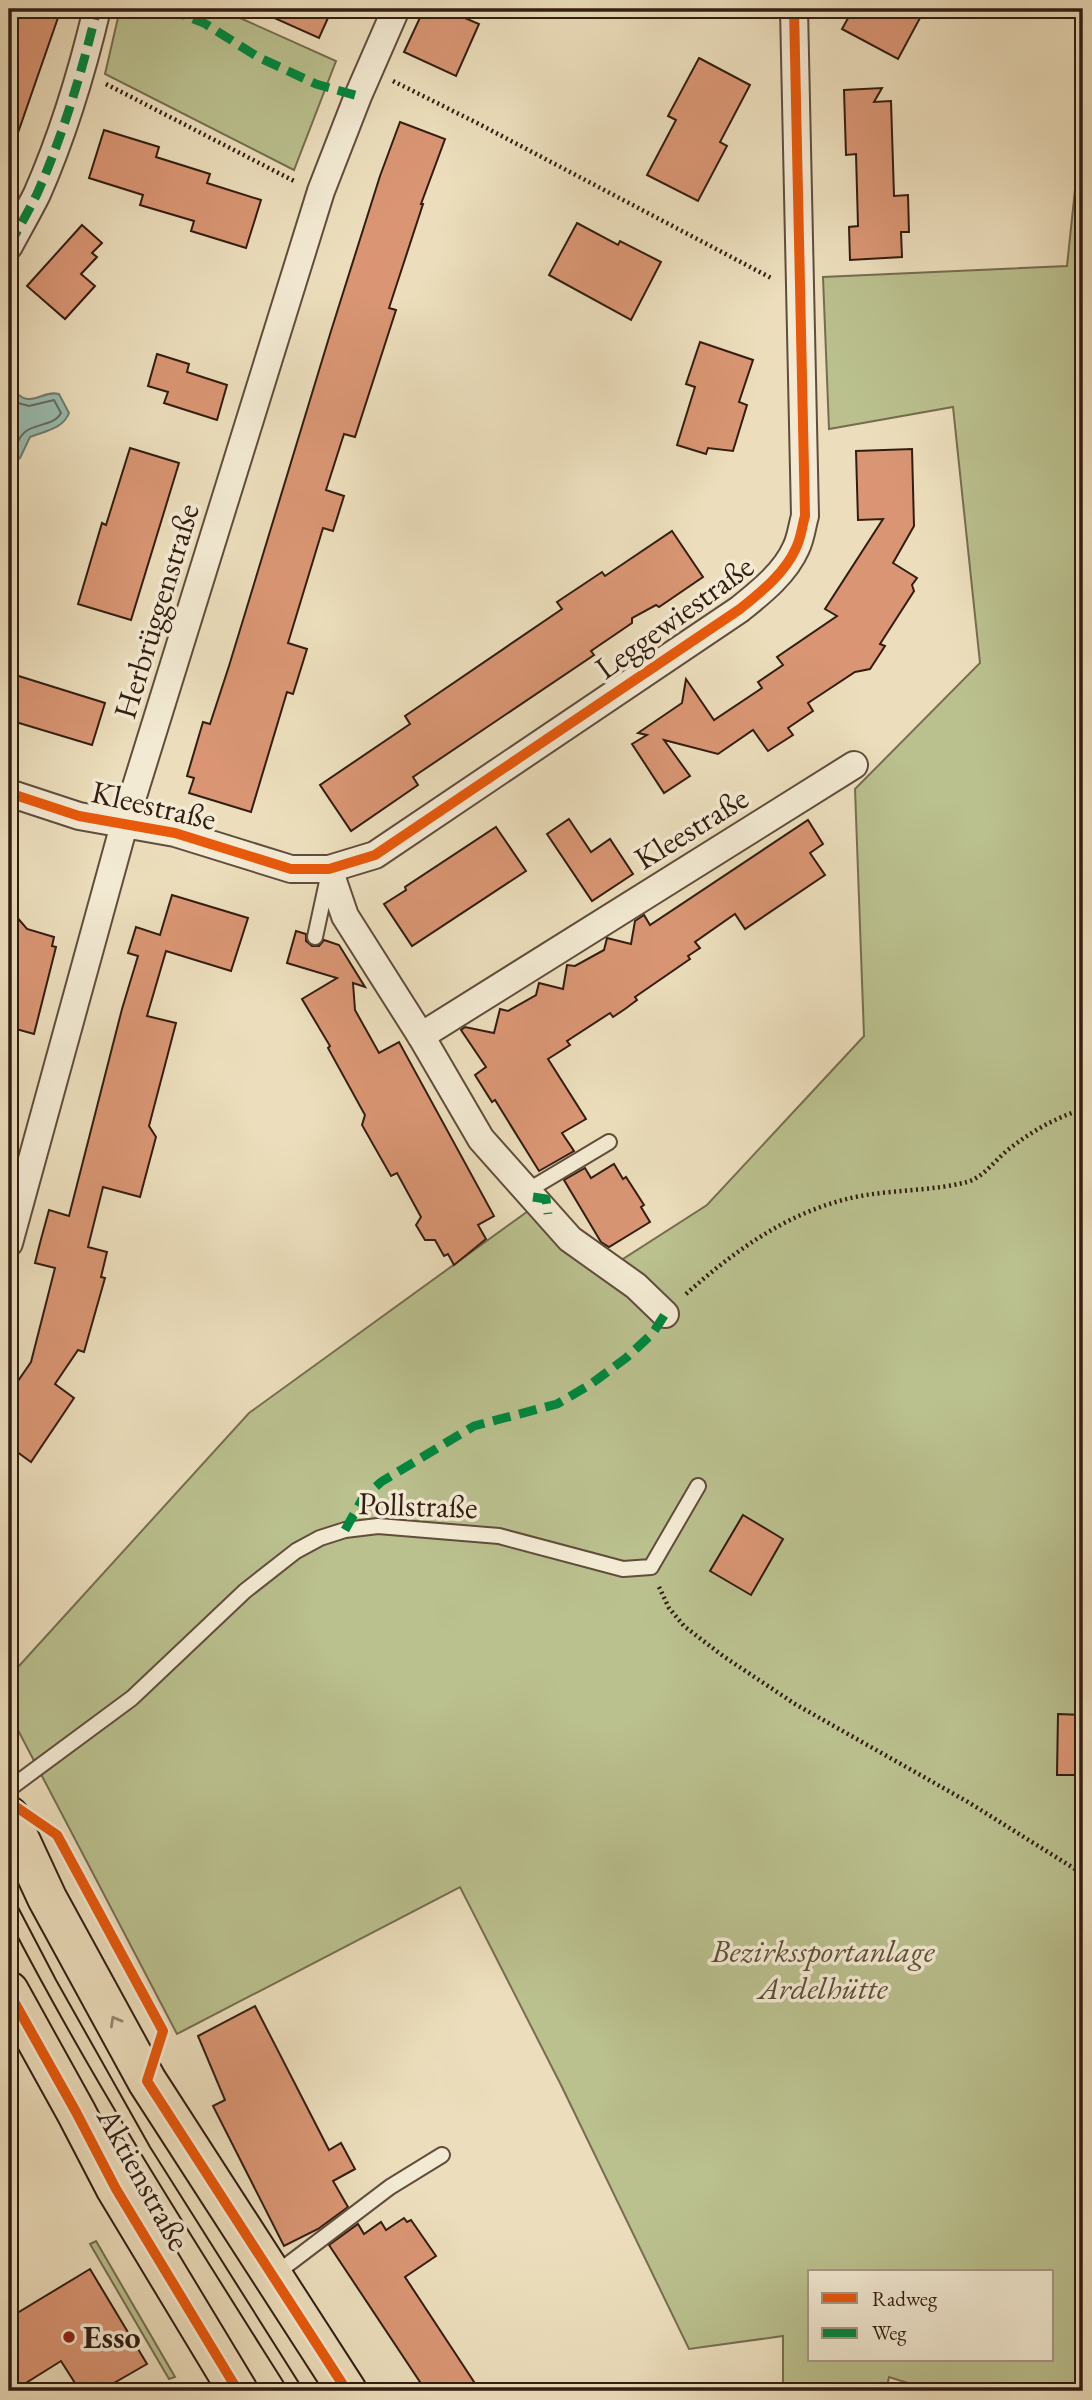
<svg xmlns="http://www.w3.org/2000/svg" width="1092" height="2400" font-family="'EB Garamond',serif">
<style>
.green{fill:#bac08e;stroke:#766e50;stroke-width:2;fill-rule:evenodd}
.water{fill:#99bcaf;stroke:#707c70;stroke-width:2}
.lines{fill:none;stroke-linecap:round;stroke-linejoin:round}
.shore{stroke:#666c60;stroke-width:2}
.building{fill:#da9674;stroke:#331d12;stroke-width:2}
.lane-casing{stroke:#614d3c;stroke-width:18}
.street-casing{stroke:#614d3c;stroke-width:30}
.primary-casing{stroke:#331d12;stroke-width:42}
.path{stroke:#331d12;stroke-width:4.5;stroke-dasharray:2 3.5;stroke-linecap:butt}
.lane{stroke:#f3ead3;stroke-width:14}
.street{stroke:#f3ead3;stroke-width:26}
.primary{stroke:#ecdebc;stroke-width:38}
.tram{stroke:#331d12;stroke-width:2}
.quiet{stroke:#00873e;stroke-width:9;stroke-dasharray:18 9;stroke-linecap:butt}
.cycleway-casing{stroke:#f3ead3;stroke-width:15}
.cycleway{stroke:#e8590c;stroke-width:10}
.oneway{stroke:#998770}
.poi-dot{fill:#8f2418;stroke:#f3ead3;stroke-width:2.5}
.labels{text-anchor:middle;stroke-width:7;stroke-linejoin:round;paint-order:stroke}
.street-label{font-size:32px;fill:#331d12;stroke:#f3ead3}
.park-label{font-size:32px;font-style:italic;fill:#5c4e37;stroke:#f3ead3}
.poi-label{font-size:32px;font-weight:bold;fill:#331d12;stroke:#f3ead3;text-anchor:start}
</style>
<rect width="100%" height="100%" fill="#ecdebc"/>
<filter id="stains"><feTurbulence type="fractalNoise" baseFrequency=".00286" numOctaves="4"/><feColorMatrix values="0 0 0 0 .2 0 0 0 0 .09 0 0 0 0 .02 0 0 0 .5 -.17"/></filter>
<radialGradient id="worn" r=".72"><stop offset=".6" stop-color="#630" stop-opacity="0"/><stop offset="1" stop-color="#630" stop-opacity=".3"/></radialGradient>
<g class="green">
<path d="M120 9H220L336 61 294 170 105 74Z"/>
<path d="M1078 161 1083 163V2391H933L889 2377 886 2391H783V2336L689 2349 561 2085 460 1887 177 2034 9 1713V1677L249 1413 535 1206 598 1275 707 1205 864 1036 855 789 980 663 953 407 829 429 823 277 1067 266ZM810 2272H1052V2360H810Z"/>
<path d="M96 2241 175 2377 169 2379 90 2244Z"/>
</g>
<path class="water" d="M9 389C17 391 21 400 29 399 41 399 46 391 59 394L69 413C63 429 45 431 30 437L20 458 9 465Z"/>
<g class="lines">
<path class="shore" d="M9 396 18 403 29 406 54 400 61 413C54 426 36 423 25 432 16 439 17 450 9 457"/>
</g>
<g class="building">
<path d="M9 9H61L13 147 9 146Z"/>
<path d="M254 9H332L319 38Z"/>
<path d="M424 9H444L479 24 456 76 404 52Z"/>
<path d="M853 9H903L920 18 898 59 842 29Z"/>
<path d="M699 58 750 85 720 142 727 146 698 201 647 175 676 120 668 116Z"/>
<path d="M882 88 874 102 891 101 894 196 908 195 909 232H901L902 257 850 260 849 227 858 226 856 154 846 155 844 90Z"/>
<path d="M400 122 445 139 421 204H423L389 308 396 310 355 437 344 434 326 490 344 496 333 531 323 528 288 643 307 649 293 694 287 692 251 812 189 793 194 778 187 776 203 722 210 724 229 666 331 331 380 176Z"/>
<path d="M104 130 159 147 156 157 210 174 207 183 261 200 246 248 191 231 194 221 140 205 143 195 89 178Z"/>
<path d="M577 223 618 245 620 241 661 262 631 320 549 275Z"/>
<path d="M82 225 102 243 92 253 97 257 81 274 95 286 65 319 27 286Z"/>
<path d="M700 342 753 360 739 402 747 405 733 451 708 448 706 454 677 445 695 387 686 384Z"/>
<path d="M157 354 189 364 187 372 227 385 217 420 164 403 168 392 148 386Z"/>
<path d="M130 448 179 463 131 620 78 604 102 523 106 525Z"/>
<path d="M912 449 914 526 893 563 917 578 912 585 914 591 880 644 885 646 870 669 855 672 808 703 813 711 788 728 793 735 768 751 753 730 718 754 664 740 690 776 664 793 632 744 647 735 638 733 682 703 686 679 714 720 762 688 758 682 783 665 777 657 837 616 825 609 883 519 858 520 856 451Z"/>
<path d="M672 531 703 577 659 607 656 605 632 618V623L591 651 594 655 413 777 418 785 351 831 320 785 410 724 405 716 562 609 557 602 602 572 605 576Z"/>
<path d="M9 673 105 703 92 745 9 720Z"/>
<path d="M569 819 591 852 610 839 633 874 592 901 547 834Z"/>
<path d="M808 820 823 844 810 853 825 875 745 929 735 914 695 942 700 948 688 956 690 959 635 997 637 1000 625 1009 613 1017 610 1013 567 1041 570 1045 548 1059 586 1119 562 1133 574 1151 539 1171 495 1100 492 1102 475 1075 486 1067 461 1030 465 1027 494 1033 500 1009 508 1011 536 995 539 983 563 989 567 965 575 966 604 950 607 938 631 944 635 921 644 915 650 925Z"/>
<path d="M496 827 526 871 412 946 384 904 406 890 405 887Z"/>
<path d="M172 895 248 918 231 971 166 951 147 1016 176 1023 149 1126 156 1137 140 1197 103 1187 88 1247 107 1252 101 1277 105 1278 84 1352 78 1350 55 1384 74 1398 31 1462 9 1446V1394L31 1362 55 1268 35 1263 40 1243 49 1210 69 1216 122 1009 138 956 128 953 136 927 160 935Z"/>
<path d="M9 908 27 929 54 937 52 946 56 947 34 1034 9 1027Z"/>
<path d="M296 931 306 934V941L312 946H319L324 940 339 945 365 987 353 983 355 1010 379 1053 399 1042 494 1216 478 1225 486 1239 454 1265 448 1254 444 1256 435 1240H425L416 1225 421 1217 397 1173 391 1176 362 1125 365 1115 328 1048 330 1046 302 999 337 978 287 963Z"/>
<path d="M614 1164 623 1179 626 1177 644 1205 641 1207 650 1222 609 1247 601 1242 564 1180 585 1168 591 1178Z"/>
<path d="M743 1515 783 1539 751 1595 710 1571Z"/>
<path d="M1058 1714 1083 1715V1775H1057Z"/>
<path d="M255 2006 329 2150 341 2143 355 2169 333 2181 348 2207 318 2229 284 2246 213 2106 225 2100 198 2036Z"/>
<path d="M404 2218 407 2222 411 2220 436 2256 405 2277 480 2391H426L329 2245 358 2224 364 2234 381 2222 386 2230Z"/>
<path d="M90 2269 147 2364 100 2391H80L61 2361 13 2391H9V2318Z"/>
</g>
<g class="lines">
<g class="lane-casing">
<g id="lane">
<path d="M315 937 328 877"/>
<path d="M527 1191 609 1142"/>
<path d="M9 1789 132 1698 245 1591 296 1551 320 1538 345 1530 378 1526 499 1536 623 1569 651 1567 698 1486"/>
<path d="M274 2275 390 2187 442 2155"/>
</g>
</g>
<g class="street-casing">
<g id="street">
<path d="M9 246C18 229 28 212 37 194 63 135 82 72 97 9"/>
<path d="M9 793 79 816 175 833 291 869H329L375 855 740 609C761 592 785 573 796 548 801 538 802 526 805 516L794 9"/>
<path d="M329 869 345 916 421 1036 481 1139 570 1239 636 1286 665 1314"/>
<path d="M421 1036 854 765"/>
<path d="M9 1243 124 825 321 191 358 96 396 9"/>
</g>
</g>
<g class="primary-casing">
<g id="primary">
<path d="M9 1816 47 1898 147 2081 347 2391"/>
<path d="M9 1991 76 2112 116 2189 238 2391"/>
</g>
</g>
<g class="path">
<path d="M393 81 479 124 773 279"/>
<path d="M106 84 294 181"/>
<path d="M686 1294C739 1247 795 1207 866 1195 898 1190 937 1190 967 1182 984 1177 995 1160 1009 1149 1032 1131 1055 1118 1083 1109"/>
<path d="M659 1587 669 1608 684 1626 723 1656 795 1704 968 1802 1083 1874"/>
</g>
<use href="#lane" class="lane"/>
<use href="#street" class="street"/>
<use href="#primary" class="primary"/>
<g class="tram">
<path d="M9 1890 56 1980 150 2147 304 2391"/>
<path d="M9 1920C93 2083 192 2237 289 2391"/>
</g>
<g class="quiet">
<path d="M168 9 204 23 258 57 316 84 358 96"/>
<path d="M9 246C18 229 28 212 37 194 63 135 82 72 97 9"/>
<path d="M533 1197 546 1199 548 1214"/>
<path d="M345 1530 363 1498 381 1482 474 1426 557 1404 591 1384 626 1358 653 1333 665 1314"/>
</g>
<g class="cycleway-casing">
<g id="cycleway">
<path d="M9 793 79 816 175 833 291 869H329L375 855 740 609C761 592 785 573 796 548 801 538 802 526 805 516L794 9"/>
<path d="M9 1802 57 1835 163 2031 147 2081 347 2391"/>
<path d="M11 1996 76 2112 116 2189 238 2391"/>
</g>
</g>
<use href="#cycleway" class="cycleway"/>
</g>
<defs><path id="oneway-chevron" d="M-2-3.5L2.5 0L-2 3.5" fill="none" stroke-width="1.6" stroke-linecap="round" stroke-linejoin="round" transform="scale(1.75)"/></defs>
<use class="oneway" href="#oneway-chevron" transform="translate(115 2021) rotate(-119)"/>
<circle class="poi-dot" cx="69" cy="2337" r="7"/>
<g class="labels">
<g class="street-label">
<text transform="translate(156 611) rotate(-73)" y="11">Herbrüggenstraße</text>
<text transform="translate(674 617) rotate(-36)" y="11">Leggewiestraße</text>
<text transform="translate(154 805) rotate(13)" y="11">Kleestraße</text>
<text transform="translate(691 828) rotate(-32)" y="11">Kleestraße</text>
<text transform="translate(418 1505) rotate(2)" y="11">Pollstraße</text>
<text transform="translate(144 2179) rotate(61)" y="11">Aktienstraße</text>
</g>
<g class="park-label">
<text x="823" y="1962">Bezirkssportanlage<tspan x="823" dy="37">Ardelhütte</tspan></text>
</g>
<g class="poi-label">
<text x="83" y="2348">Esso</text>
</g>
</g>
<rect width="1092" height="2400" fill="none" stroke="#ecdebc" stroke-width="35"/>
<rect x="10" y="10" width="1071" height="2379" fill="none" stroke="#331d12" stroke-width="3.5"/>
<rect x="18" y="18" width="1057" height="2365" fill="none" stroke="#331d12" stroke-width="2"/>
<rect x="808" y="2270" width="245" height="91" fill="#f3ead3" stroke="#a69886" stroke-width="2"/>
<rect x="822" y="2293" width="35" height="10" fill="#e8590c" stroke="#a69886" stroke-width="2"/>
<text x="872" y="2306" font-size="21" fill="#331d12">Radweg</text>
<rect x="822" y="2328" width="35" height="10" fill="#00873e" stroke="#a69886" stroke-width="2"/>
<text x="872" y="2340" font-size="21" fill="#331d12">Weg</text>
<rect width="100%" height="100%" filter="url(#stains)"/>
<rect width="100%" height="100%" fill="url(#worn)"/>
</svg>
